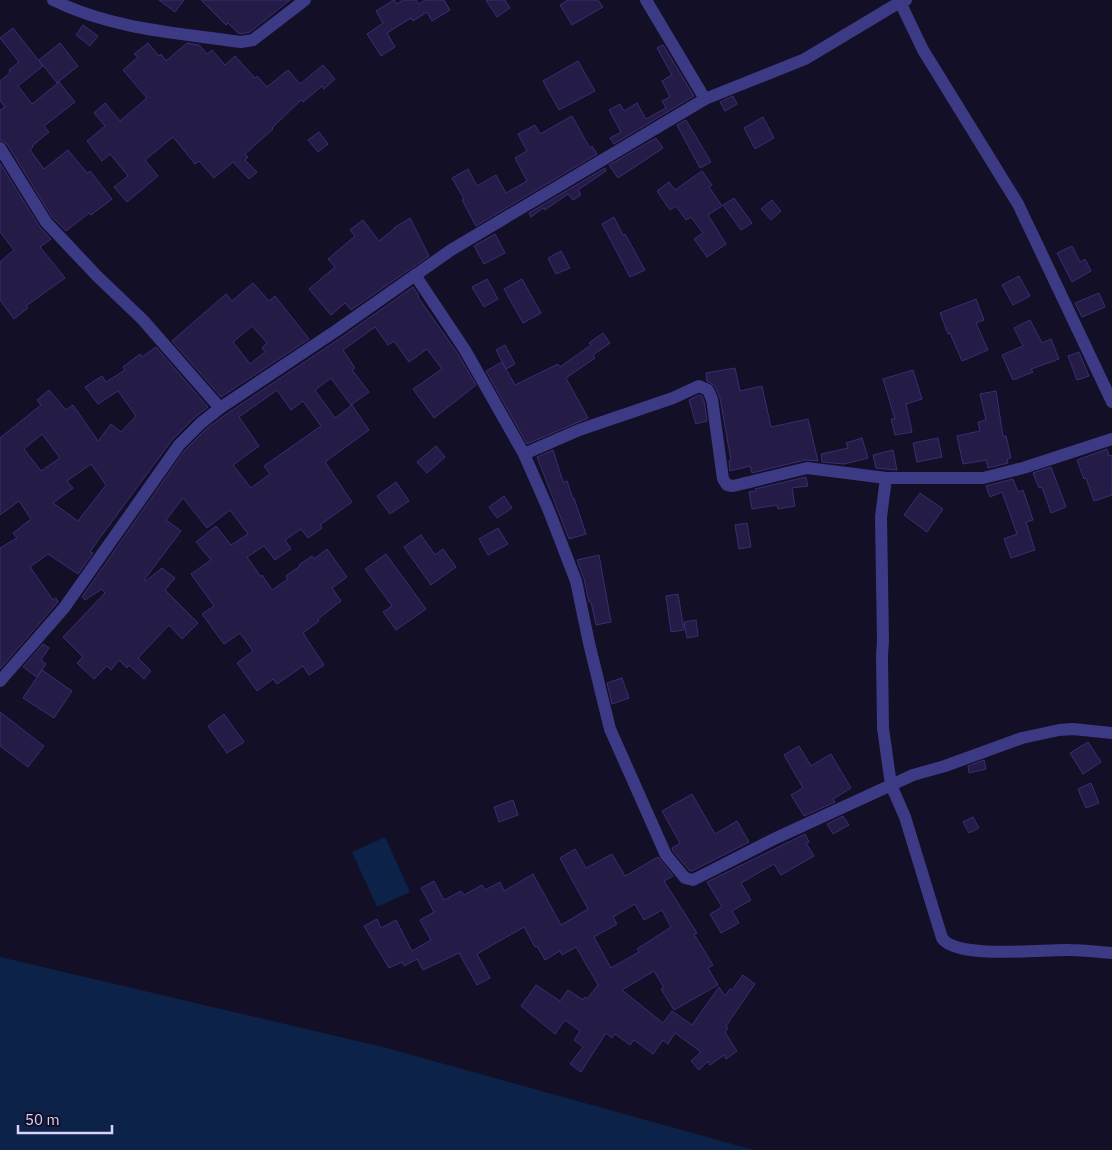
<svg xmlns="http://www.w3.org/2000/svg" width="1112" height="1150" font-family="'IBM Plex Sans',sans-serif">
<style>
.water{fill:#0c2248}
.building{fill:#241b47;stroke:#3b2d73;fill-rule:evenodd}
.lines{fill:none;stroke-linecap:round;stroke-linejoin:round}
.minor{stroke:#3d3a85;stroke-width:12}
</style>
<rect width="100%" height="100%" fill="#130f26"/>
<g class="water">
<path d="M385 837 410 892 377 907 352 852Z"/>
<path d="M0 957 383 1047 754 1150H0Z"/>
</g>
<g class="building">
<path d="M159 0H184L175 12Z"/>
<path d="M201 0H290L250 32 241 34 238 33 228 23 226 25Z"/>
<path d="M394 0 397 4 403 0H416L419 4 425 0H444L450 10 432 21 427 12 413 21 411 18 387 33 395 47 381 56 367 34 383 23 376 11Z"/>
<path d="M486 0H505L510 8 497 17Z"/>
<path d="M568 0H598L603 7 572 25 560 5Z"/>
<path d="M83 25 98 36 90 46 76 35Z"/>
<path d="M13 28 43 66 18 86 32 104 59 82 75 102 44 126 49 132 32 146 33 147 30 150 44 169 68 150 87 173 90 171 112 199 91 215 89 213 66 231 52 217 7 144 0 140V110L5 107 0 101V81L10 73 9 70 19 62 0 38Z"/>
<path d="M60 43 78 66 57 83 39 60Z"/>
<path d="M148 43 159 56 161 54 166 61 187 43 199 45 207 54 212 50 225 65 235 56 255 78 257 76 267 87 288 70 300 84 323 65 335 79 324 89 322 86 303 102 301 100 272 128 273 129 245 154 248 157 245 160 257 172 249 179 233 162 214 178 199 161 195 164 173 137 145 160 158 176 127 202 114 187 128 176 110 154 102 161 87 141 105 126 94 113 105 103 120 121 147 98 123 70 138 57 134 54Z"/>
<path d="M663 45 694 96 614 144 610 138 621 132 609 110 620 104 624 111 637 103 646 119 666 108 662 101 670 97 662 81 672 75 657 48Z"/>
<path d="M578 61 595 91 559 110 543 81Z"/>
<path d="M733 96 737 104 725 111 720 102Z"/>
<path d="M572 116 590 148 592 146 597 154 476 226 462 200 464 199 452 178 468 169 477 186 496 175 506 193 527 181 515 158 527 151 518 134 535 125 540 134Z"/>
<path d="M763 117 774 138 755 149 744 128Z"/>
<path d="M686 120 711 162 700 168 677 125Z"/>
<path d="M319 132 328 144 318 152 308 140Z"/>
<path d="M656 138 663 148 618 178 609 165Z"/>
<path d="M0 163 39 226 51 239 40 247 65 278 26 306 28 308 14 319 0 300V262L14 250 0 232Z"/>
<path d="M605 168 606 171 578 190 581 195 573 200 568 194 545 210 543 208 531 217 529 213Z"/>
<path d="M702 171 712 185 709 187 722 206 708 215 726 244 707 257 694 239 703 233 691 217 686 220 676 206 670 210 657 191 669 182 675 190Z"/>
<path d="M734 198 752 223 741 230 723 205Z"/>
<path d="M772 200 781 211 771 220 761 209Z"/>
<path d="M614 217 623 235 625 234 645 270 630 277 602 224Z"/>
<path d="M410 218 429 256 351 310 345 303 331 315 309 289 335 267 328 259 355 236 350 230 363 220 379 241 394 229V228Z"/>
<path d="M495 234 505 253 484 264 474 246Z"/>
<path d="M1072 246 1080 262 1085 259 1091 271 1072 282 1057 253Z"/>
<path d="M561 251 570 268 556 274 548 258Z"/>
<path d="M1019 276 1030 296 1013 305 1002 285Z"/>
<path d="M487 279 498 299 484 307 472 287Z"/>
<path d="M522 279 541 313 523 323 504 289Z"/>
<path d="M253 283 269 301 275 296 309 339 221 397 172 341 226 294 232 301ZM252 326 267 343 262 348 265 352 250 364 233 342Z"/>
<path d="M413 287 419 296 418 297 458 354 476 385 434 418 413 389 442 369 427 349 409 362 394 341 388 345 375 327 343 350 355 368 352 370 369 392 351 405 331 378 315 390 335 418 352 405 369 430 325 462 352 502 320 525 322 528 308 538 301 529 285 540 291 549 275 560 264 546 247 557 261 577 262 575 272 590 288 579 286 576 300 566 299 565 312 556 314 559 327 549 347 577 332 588 341 601 318 619 319 621 303 633 324 665 309 675 303 666 277 684 273 679 257 691 237 663 253 651 240 633 224 644 202 614 214 606 191 574 211 560 196 542 216 526 231 545 248 534 230 510 207 528 183 498 166 520 181 531 144 580 146 581 162 568 175 578 165 590 198 623 182 639 169 625 138 658 151 671 144 679 129 665 127 668 119 660 111 670 107 666 94 679 77 663 83 657 63 637 105 593 102 589 85 600 82 597 185 450 206 429 225 415 342 337ZM277 390 291 410 303 401 321 426 264 466 270 474 251 488 233 465 259 446 239 417Z"/>
<path d="M1099 293 1105 307 1082 317 1075 303Z"/>
<path d="M976 299 984 320 976 323 988 350 962 361 950 333 948 334 940 313Z"/>
<path d="M1030 320 1042 343 1051 339 1059 359 1031 369 1033 372 1013 380 1002 355 1023 346 1014 328Z"/>
<path d="M603 333 610 343 593 355 595 358 566 378 588 418 527 444 486 371 502 362 515 385 558 364 560 367 591 345 589 343Z"/>
<path d="M505 345 515 364 506 369 496 350Z"/>
<path d="M156 347 208 407 195 417 172 440 99 539 90 552 93 553 78 574 48 554 30 567 53 600 56 598 58 602 0 669V548L17 538 13 533 31 519 19 501 0 515V438L41 405 37 400 49 390 66 410 73 405 98 441 111 424 121 432 136 416 118 391 98 404 85 387 102 376 106 382 125 370 123 367 140 354 142 357ZM42 434 60 458 41 471 24 449ZM91 464 106 485 78 521 53 503 73 488 67 481Z"/>
<path d="M1079 352 1089 376 1077 380 1068 356Z"/>
<path d="M735 368 740 391 762 386 771 427 808 419 818 461 805 460 752 473 750 466 730 471 729 461 731 460 720 398 715 386 707 381 706 373Z"/>
<path d="M913 370 922 399 906 404 912 432 895 435 891 419H895L883 379Z"/>
<path d="M996 391 1003 436H1006L1011 458 1007 459 1008 463 988 468 986 460 963 464 957 436 980 431 978 422 986 420 980 394Z"/>
<path d="M699 395 702 396 704 401 707 421 696 424 689 400Z"/>
<path d="M862 438 868 458 844 464 822 462 821 454 848 448 846 443Z"/>
<path d="M938 438 942 457 917 462 913 443Z"/>
<path d="M436 446 445 457 427 473 417 462Z"/>
<path d="M1107 449 1109 456 1112 455V495L1094 501 1086 478 1084 479 1077 460Z"/>
<path d="M553 450 563 482 567 481 573 499 574 498 586 534 569 539 537 457Z"/>
<path d="M893 450 897 470 876 468 873 455Z"/>
<path d="M1051 467 1066 507 1051 513 1042 487 1039 488 1033 473Z"/>
<path d="M806 477 808 486 792 488 795 506 778 509 777 505 752 509 749 492 756 491 755 489Z"/>
<path d="M1013 479 1018 492 1023 490 1033 520 1026 522 1035 550 1011 558 1004 539 1017 534 1002 492 990 497 986 486Z"/>
<path d="M396 482 409 501 390 514 377 496Z"/>
<path d="M920 493 943 509 927 532 904 515Z"/>
<path d="M504 496 512 508 497 518 489 507Z"/>
<path d="M747 523 751 547 739 549 735 525Z"/>
<path d="M498 528 508 544 488 555 479 539Z"/>
<path d="M421 535 435 555 443 549 456 567 431 585 404 547Z"/>
<path d="M386 554 426 609 396 630 383 612 392 606 365 569Z"/>
<path d="M599 555 611 622 596 625 591 602H589L584 579 577 560Z"/>
<path d="M678 594 684 630 671 632 666 596Z"/>
<path d="M696 620 698 636 687 638 684 622Z"/>
<path d="M43 644 49 648 41 660 46 664 37 677 23 667Z"/>
<path d="M42 670 72 691 54 718 23 698Z"/>
<path d="M622 678 629 698 612 704 607 683Z"/>
<path d="M0 712 44 746 28 767 0 746Z"/>
<path d="M224 714 244 742 227 753 208 726Z"/>
<path d="M1088 742 1101 762 1083 774 1070 753Z"/>
<path d="M799 746 811 766 831 754 851 788 833 799 835 802 804 816 791 795 803 788 784 755Z"/>
<path d="M984 760 986 769 969 773 968 766Z"/>
<path d="M1091 783 1099 803 1086 808 1078 789Z"/>
<path d="M692 794 715 834 737 821 749 842 692 871H690L673 851 672 848 680 843 662 811Z"/>
<path d="M513 800 518 815 499 822 494 807Z"/>
<path d="M843 816 849 825 833 834 827 824Z"/>
<path d="M973 817 979 828 969 833 963 822Z"/>
<path d="M805 834 809 842 806 843 814 856 781 875 774 864 741 883 751 900 732 911 739 923 721 933 710 914 722 907 707 882Z"/>
<path d="M575 849 586 868 612 854 625 876 658 857 673 876 664 881 697 933 694 934 713 965 708 968 718 985 674 1010 661 989 664 988 654 971 622 990 663 1023 672 1011 692 1025 719 987 725 996 730 989 732 990 743 975 755 984 726 1026 728 1028 725 1032 737 1051 726 1059 724 1055 710 1065 708 1061 699 1070 691 1061 701 1052 675 1033 668 1044 663 1040 653 1054 634 1040 630 1045 615 1034 612 1038 606 1033 581 1072 570 1064 583 1047 574 1040 580 1031 565 1020 555 1034 521 1006 536 985 560 1001 568 990 583 1000 585 997 587 999 598 985 576 947 562 955 560 951 545 960 537 946 535 947 524 927 477 954 490 978 477 985 459 953 423 970 417 959 404 966 402 962 389 968 364 926 377 919 381 928 396 920 412 951 431 940 420 920 434 912 421 888 434 881 444 900 461 891 464 895 482 885 485 890 500 882 504 891 533 874 561 925 588 909 560 858ZM635 904 644 920 662 910 671 927 637 949 639 952 611 968 594 937 617 924 613 917Z"/>
</g>
<g class="lines">
<g class="minor">
<path d="M53 0C111 29 177 33 241 42L253 40 305 0"/>
<path d="M646 0 705 99"/>
<path d="M900 2 923 50 1018 204 1112 402"/>
<path d="M0 148 46 222 97 276 143 320 220 408"/>
<path d="M415 275 465 350 524 454 549 511 576 581 589 643 610 729 666 855 685 878 693 880 705 874 776 838 913 775 945 766 1022 738 1059 730 1073 729 1112 733"/>
<path d="M524 454 579 430 673 398 699 386 708 390 712 399 723 479 727 485 733 486 807 468 886 478H983L1023 468 1112 439"/>
<path d="M886 478 881 517 883 642 882 655 883 728 891 785 905 817 942 938C957 960 1043 949 1070 950 1084 950 1098 952 1112 953"/>
<path d="M0 681 64 608 179 445 201 423 220 408 337 330 451 250 705 99 805 59 900 2 906 0"/>
</g>
</g>
<path d="M18 1125v8h94v-8" fill="none" stroke="#d9d4ff" stroke-width="2.5"/>
<text x="25" y="1125" font-size="15" fill="#d9d4ff" stroke="#130f26" stroke-width="4" paint-order="stroke">50 m</text>
</svg>
